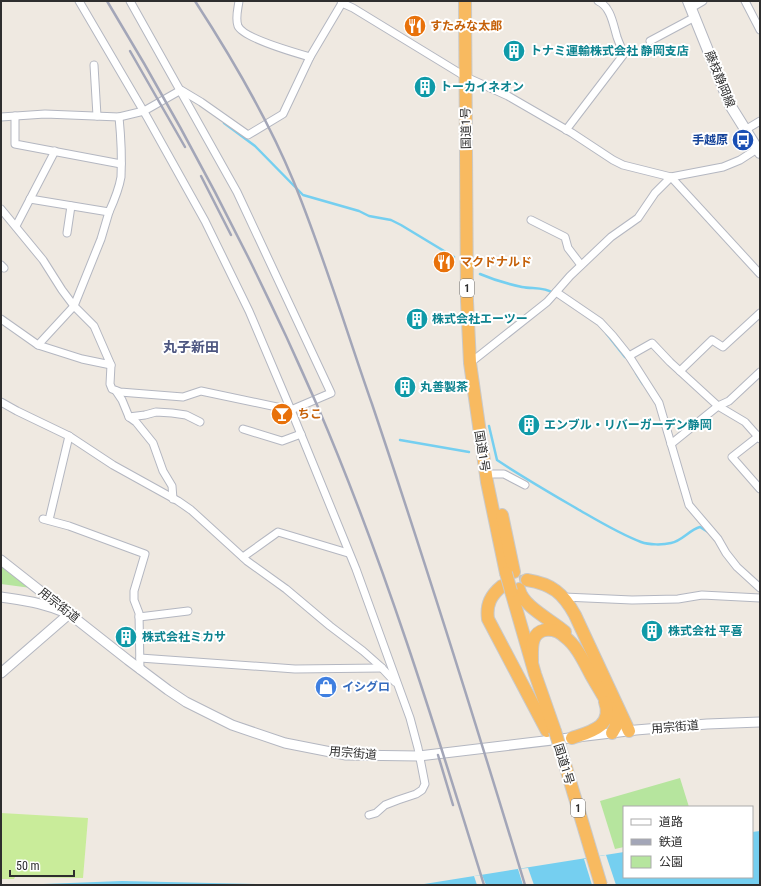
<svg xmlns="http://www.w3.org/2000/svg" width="761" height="886" font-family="'Roboto Condensed','Noto Sans JP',sans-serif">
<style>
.green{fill:#b6e59e}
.pitch{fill:#c9ec9a}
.water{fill:#75cff0}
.pier{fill:#efe9e1}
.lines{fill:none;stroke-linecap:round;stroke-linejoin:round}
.stream{stroke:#75cff0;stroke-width:2.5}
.trunk-tunnel{stroke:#c8c4bd;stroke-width:12;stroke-dasharray:12 6;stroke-linecap:butt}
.minor-casing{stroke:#b4b7c1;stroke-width:9}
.tertiary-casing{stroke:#b4b7c1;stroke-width:11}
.secondary-casing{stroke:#b4b7c1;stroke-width:12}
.trunk-casing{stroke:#c9c9c9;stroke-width:14}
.minor{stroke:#fff;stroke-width:7}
.tertiary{stroke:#fff;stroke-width:9}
.secondary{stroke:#fff;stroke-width:10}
.trunk{stroke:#f8ba60;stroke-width:12}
.rail{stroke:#a3a6b8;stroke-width:2.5}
.trunk-bridge-casing{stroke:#c9c9c9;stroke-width:14;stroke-linecap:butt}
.trunk-bridge{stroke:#f8ba60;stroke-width:12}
.labels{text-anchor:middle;stroke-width:4;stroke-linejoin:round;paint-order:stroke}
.shield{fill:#fff;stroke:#6d6d6d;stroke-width:1}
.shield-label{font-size:11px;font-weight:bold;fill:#2e2e2e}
.food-label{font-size:12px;font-weight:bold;fill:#c56008;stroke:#fff;text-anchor:start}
.culture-label{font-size:12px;font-weight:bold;fill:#0d838f;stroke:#fff;text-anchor:start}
.street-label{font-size:12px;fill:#2e2e2e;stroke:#fff}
.transit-label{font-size:12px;font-weight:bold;fill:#164399;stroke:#fff;text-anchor:end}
.shop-label{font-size:12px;font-weight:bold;fill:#366cbe;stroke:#fff;text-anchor:start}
.quarter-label{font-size:14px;font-weight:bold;fill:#4d5680;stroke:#fff}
</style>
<rect width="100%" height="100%" fill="#efe9e1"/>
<g class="green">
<path d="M1 565 31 588 1 584Z"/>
<path d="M680 778 689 807H624V847L615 849 600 801Z"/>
</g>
<path class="pitch" d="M1 813 88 818 83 878 15 877 14 879H1Z"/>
<g class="water">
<path d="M760 831V885H418L624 852V877H752V832Z"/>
<path d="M122 881 302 885H17Z"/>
</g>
<g class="pier">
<path d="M606 855 616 885H592L584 859Z"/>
<path d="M528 868 534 885H523L518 869Z"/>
<path d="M482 875 486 885H477L474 876Z"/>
</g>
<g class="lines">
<g class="stream">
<path d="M224 123 255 146 303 195 359 211 369 216 391 220 401 225 454 257"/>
<path d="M480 274C494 280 508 284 522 287 532 289 545 287 553 293"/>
<path d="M606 333 625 357"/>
<path d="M636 373 643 384"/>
<path d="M489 426 497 460C524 478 552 494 581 511 600 522 620 534 641 542 649 545 663 545 671 543 682 541 689 530 700 527L708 532"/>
<path d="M400 440 469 452"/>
</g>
<path class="trunk-tunnel" d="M502 586 515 582 527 580"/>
<g class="minor-casing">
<g id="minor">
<path d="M79 1 147 117 205 221 249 311 291 410 356 569 410 718 418 748 425 784 422 790 416 794 398 800 385 805 376 813 369 815"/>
<path d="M239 1C238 9 235 18 238 26 243 38 296 53 310 57"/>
<path d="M341 1 342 3 353 8 466 77 508 96 572 133 613 160 623 165 671 177 723 167 740 160 757 149"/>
<path d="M745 1 760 30"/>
<path d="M691 8 703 1"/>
<path d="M650 41 695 17"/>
<path d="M94 65 97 116"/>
<path d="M15 116V144L121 164"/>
<path d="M1 117 45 114 119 117 144 111 181 90 201 102 248 135 283 114 310 57 342 3"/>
<path d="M566 130 624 54C622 49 619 43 617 37 613 24 611 7 598 1"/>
<path d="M745 130 760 121"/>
<path d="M30 199 109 212C114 201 119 189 121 177 122 157 121 137 119 117"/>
<path d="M1 209 43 260 62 290 74 306 94 326 111 365 82 359 38 345 1 319"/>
<path d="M531 220 565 237 568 248 581 265"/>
<path d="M16 226 55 151"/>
<path d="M67 233 71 206"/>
<path d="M1 265 4 268"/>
<path d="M556 292 570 276 611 237 638 218 655 193 671 177 760 274"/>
<path d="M38 345 74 306 101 239 109 212"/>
<path d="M629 356 652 343 670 362 718 406 745 422 760 439"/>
<path d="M470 363 547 302 556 292 600 322 613 336 629 356 659 403 689 505 718 539 726 553 737 567 760 588"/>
<path d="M111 365 110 384 112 389 120 392 183 397 201 391 291 410 331 393 237 192 130 1"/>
<path d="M680 371 712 340 723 347 760 313"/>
<path d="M116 391 122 400 129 417 136 422 153 443 163 471 172 486 173 499"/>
<path d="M1 402 17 411 69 436 113 465 178 501 191 510 247 561 286 589 330 626 363 651 380 666 395 682"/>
<path d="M129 417 145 415 156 412 172 413 186 415 200 422"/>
<path d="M243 429 282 441 301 434"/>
<path d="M760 435 732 457 760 489"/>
<path d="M671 444 718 406 729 401 760 372"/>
<path d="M492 474H504L525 485"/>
<path d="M43 519 69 526 145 554 134 591V600L139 613 140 670"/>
<path d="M49 520 69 436"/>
<path d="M243 557 278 532 348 553"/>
<path d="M564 597 632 600 678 599 702 595 760 598"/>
<path d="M139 617 188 611"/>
<path d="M140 658 295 669 382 668"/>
</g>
</g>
<g class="tertiary-casing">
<g id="tertiary">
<path d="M1 560 128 660 168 690 186 702 232 725 285 743 346 755 419 756 636 730 707 724 760 722"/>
<path d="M1 597C27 601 45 603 69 614L1 673"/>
</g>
</g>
<g class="secondary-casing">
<path id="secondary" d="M688 1 730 105 760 153"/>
</g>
<g class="trunk-casing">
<g id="trunk">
<path d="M465 1 467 301 470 363 487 482 506 573"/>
<path d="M502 515 514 572"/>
<path d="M527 580C552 584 563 593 575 615L629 731"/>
<path d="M502 586C491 595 486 604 488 619L547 731"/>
<path d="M519 589C523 607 552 620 565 632"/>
<path d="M511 591 535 674 555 731"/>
<path d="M532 661C532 649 530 633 545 630 552 629 560 632 565 637 577 646 584 662 591 675 599 689 608 703 615 718L616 726 612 733"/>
<path d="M572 738C589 732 614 727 605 702"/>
</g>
</g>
<use href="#minor" class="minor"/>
<use href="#tertiary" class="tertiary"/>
<use href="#secondary" class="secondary"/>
<use href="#trunk" class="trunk"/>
<g class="rail">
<path d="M107 1C186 131 256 265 317 405 384 561 434 723 484 885"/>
<path d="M195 1C232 58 267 117 293 180 323 253 346 330 372 404 426 564 476 724 525 885"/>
<path d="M130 51 185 147"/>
<path d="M201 176 231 235"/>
<path d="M438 755 453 805"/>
</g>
<g class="trunk-bridge-casing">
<g id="trunk-bridge">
<path d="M506 573 511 591"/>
<path d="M555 731 601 885"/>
</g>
</g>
<use href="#trunk-bridge" class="trunk-bridge"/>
</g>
<defs>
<g id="restaurant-disc" transform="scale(1.15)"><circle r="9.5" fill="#e8710a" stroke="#fff"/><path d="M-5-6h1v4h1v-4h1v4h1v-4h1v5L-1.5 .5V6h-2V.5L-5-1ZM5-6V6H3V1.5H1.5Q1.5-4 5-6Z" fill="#fff"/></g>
<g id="building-disc" transform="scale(1.15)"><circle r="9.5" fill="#0f9aa8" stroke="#fff"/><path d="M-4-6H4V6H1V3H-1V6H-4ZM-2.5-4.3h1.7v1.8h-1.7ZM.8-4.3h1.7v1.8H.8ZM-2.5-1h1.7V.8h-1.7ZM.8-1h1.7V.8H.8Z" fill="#fff"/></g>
<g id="bus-disc" transform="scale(1.15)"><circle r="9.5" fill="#1a4fb4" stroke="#fff"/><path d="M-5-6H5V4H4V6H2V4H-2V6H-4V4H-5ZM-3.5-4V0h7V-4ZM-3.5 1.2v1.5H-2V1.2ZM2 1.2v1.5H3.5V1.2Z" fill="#fff"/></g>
<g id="bar-disc" transform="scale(1.15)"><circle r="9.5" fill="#e8710a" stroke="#fff"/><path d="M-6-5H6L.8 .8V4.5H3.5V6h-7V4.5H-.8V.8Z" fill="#fff"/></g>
<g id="shop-disc" transform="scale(1.15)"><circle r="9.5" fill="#3f7fe0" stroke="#fff"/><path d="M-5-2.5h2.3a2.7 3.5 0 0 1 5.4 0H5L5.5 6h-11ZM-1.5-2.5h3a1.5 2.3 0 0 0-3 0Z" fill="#fff"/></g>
</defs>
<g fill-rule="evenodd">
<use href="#restaurant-disc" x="415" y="26"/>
<use href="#building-disc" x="514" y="51"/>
<use href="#building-disc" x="425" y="87"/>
<use href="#bus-disc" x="743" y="140"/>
<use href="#restaurant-disc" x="444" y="262"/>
<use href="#building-disc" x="417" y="319"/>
<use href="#building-disc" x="405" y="387"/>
<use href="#bar-disc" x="282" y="414"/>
<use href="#building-disc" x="529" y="425"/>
<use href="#building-disc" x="652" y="631"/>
<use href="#building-disc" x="126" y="637"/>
<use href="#shop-disc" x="326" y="687"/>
</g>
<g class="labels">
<g class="shield">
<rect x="460" y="279" width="14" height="18" rx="3"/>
<rect x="571" y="799" width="14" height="18" rx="3"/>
</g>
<g class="shield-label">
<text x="467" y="292">1</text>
<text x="578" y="812">1</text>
</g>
<g class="food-label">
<text x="430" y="30">すたみな太郎</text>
<text x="460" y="266">マクドナルド</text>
<text x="298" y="418">ちこ</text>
</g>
<g class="culture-label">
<text x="530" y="55">トナミ運輸株式会社 静岡支店</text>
<text x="440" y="91">トーカイネオン</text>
<text x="432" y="323">株式会社エーツー</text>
<text x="420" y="391">丸善製茶</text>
<text x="544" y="429">エンブル・リバーガーデン静岡</text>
<text x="668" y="635">株式会社 平喜</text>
<text x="142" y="641">株式会社ミカサ</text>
</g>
<g class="street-label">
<text transform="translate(720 79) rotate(68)" y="4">藤枝静岡線</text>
<text transform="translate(466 128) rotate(-91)" y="4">国道1号</text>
<text transform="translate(482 451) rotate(81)" y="4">国道1号</text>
<text transform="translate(59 605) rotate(38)" y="4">用宗街道</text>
<text transform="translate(675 727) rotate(-5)" y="4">用宗街道</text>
<text transform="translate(353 753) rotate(5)" y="4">用宗街道</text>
<text transform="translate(564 764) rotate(73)" y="4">国道1号</text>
</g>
<g class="transit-label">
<text x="728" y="144">手越原</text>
</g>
<g class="shop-label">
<text x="342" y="691">イシグロ</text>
</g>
<g class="quarter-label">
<text x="191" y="352">丸子新田</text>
</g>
</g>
<rect width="761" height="886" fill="none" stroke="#2e2e2e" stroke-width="4"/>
<rect x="623" y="806" width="130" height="72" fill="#ffffff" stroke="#ababab"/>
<rect x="631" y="819" width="20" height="6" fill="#ffffff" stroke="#ababab"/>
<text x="659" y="826" font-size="12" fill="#2e2e2e">道路</text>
<rect x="631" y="839" width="20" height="6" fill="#a3a6b8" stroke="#ababab"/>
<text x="659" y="846" font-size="12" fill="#2e2e2e">鉄道</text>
<rect x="631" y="856" width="20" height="12" fill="#b6e59e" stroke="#ababab"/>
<text x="659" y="866" font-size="12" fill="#2e2e2e">公園</text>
<path d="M10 870v6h64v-6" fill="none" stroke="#2e2e2e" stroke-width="2"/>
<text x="16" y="870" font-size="12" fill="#2e2e2e" stroke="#ffffff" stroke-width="3" paint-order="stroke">50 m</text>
</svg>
